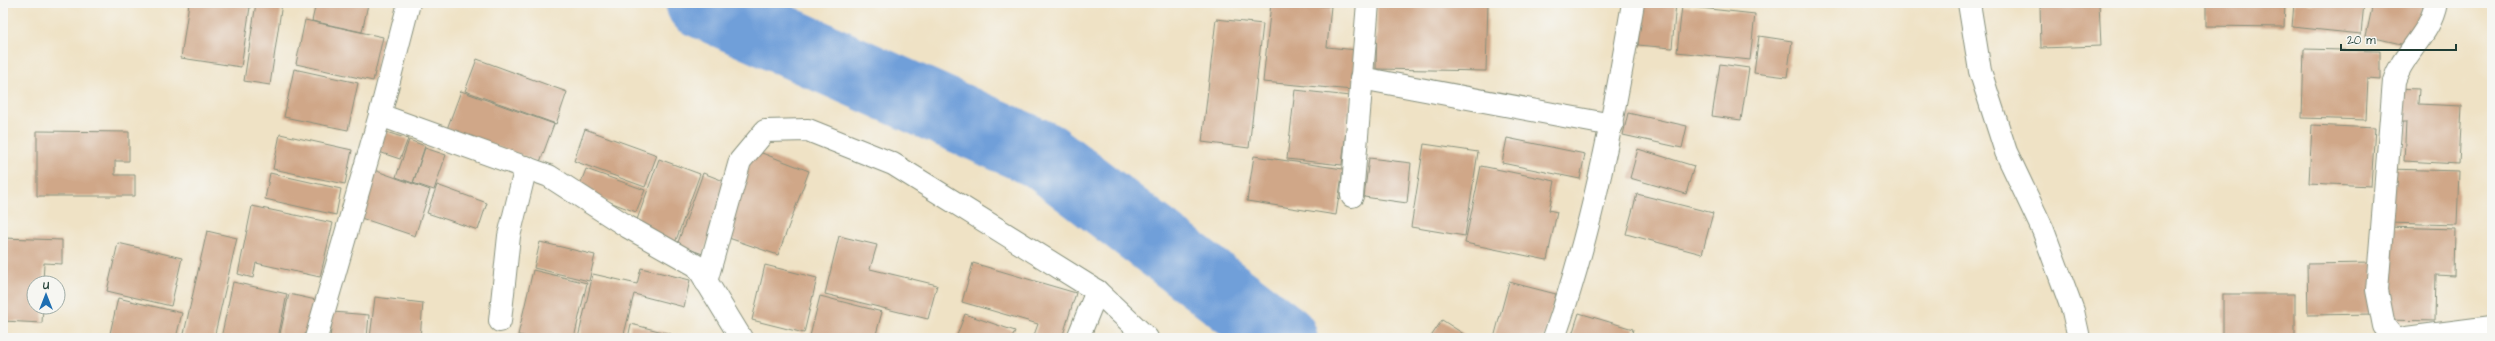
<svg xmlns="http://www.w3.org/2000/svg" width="2495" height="341" font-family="'Architects Daughter',sans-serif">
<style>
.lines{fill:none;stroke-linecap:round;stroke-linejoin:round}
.river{stroke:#709fd9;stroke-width:69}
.building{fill:#d0a788}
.street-casing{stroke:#87907c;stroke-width:24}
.street{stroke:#fff;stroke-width:22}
</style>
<rect width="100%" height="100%" fill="#f6f6f2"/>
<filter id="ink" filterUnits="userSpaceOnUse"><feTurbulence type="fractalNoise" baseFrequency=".025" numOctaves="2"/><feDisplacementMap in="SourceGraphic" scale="8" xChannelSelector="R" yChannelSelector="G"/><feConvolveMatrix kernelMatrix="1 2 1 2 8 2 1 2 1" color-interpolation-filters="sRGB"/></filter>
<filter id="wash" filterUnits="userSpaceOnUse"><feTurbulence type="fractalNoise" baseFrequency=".012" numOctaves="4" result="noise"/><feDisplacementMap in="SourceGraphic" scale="16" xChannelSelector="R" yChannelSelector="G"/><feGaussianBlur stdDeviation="0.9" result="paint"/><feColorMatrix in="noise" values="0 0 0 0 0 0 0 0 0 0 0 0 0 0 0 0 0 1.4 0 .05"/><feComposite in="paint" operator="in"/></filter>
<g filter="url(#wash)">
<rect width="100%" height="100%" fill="#efe2c5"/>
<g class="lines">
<path class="river" d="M700 3 1044 156 1283 338"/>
</g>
<g id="blocks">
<g class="building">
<path d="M189 3H221L250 7 241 67 181 58Z"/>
<path d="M256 3H282L270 85 244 81Z"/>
<path d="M316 3 368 4 362 32 312 21Z"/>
<path d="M1271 3H1320L1319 6H1331L1327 47 1357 50 1353 90 1263 82Z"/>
<path d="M1377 3H1488L1486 71 1376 69Z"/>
<path d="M1642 3H1676L1672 48 1638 45Z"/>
<path d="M2040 3H2099L2101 46 2041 48Z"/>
<path d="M2206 3H2285L2284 27 2206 26Z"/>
<path d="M2294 3H2364L2361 34 2292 27Z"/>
<path d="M2373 3H2424L2414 47 2366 36Z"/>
<path d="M1682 6 1755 14 1750 60 1677 52Z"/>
<path d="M1216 19 1263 24 1249 148 1202 142Z"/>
<path d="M305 20 383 37 373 81 296 64Z"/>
<path d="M1759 36 1792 41 1787 77 1754 73Z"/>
<path d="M2304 49 2380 51V79L2368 78 2366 120 2302 118Z"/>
<path d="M477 59 567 92 556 124 465 91Z"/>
<path d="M1720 64 1749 68 1741 120 1712 116Z"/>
<path d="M294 69 358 83 348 130 284 117Z"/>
<path d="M2394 88 2419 89 2418 104 2462 106 2459 164 2404 161 2406 122H2392Z"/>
<path d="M1295 90 1350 96 1342 165 1287 159Z"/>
<path d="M461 91 554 124 540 162 447 129Z"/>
<path d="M1628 113 1687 126 1682 148 1623 135Z"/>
<path d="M2312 125 2375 128 2371 186 2309 183Z"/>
<path d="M585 129 657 155 645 187 574 161Z"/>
<path d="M37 131 129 132V161H115V175H135V196H37Z"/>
<path d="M383 131 408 139 400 159 376 151Z"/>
<path d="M280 134 352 150 345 184 273 169Z"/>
<path d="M1507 138 1585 154 1580 179 1502 163Z"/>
<path d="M409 140 425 146 413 183 396 177Z"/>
<path d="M1424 144 1478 152 1465 236 1411 227Z"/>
<path d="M425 148 446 155 434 190 413 183Z"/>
<path d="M1638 149 1694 166 1686 194 1630 178Z"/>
<path d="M754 150 809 171 778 255 723 236Z"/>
<path d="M1254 156 1343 169 1336 215 1247 201Z"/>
<path d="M1369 158 1411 163 1407 203 1364 197Z"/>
<path d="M659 159 700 174 675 243 634 228Z"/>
<path d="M1481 166 1555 181 1549 210 1557 212 1547 260 1465 243Z"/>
<path d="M586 169 645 190 636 212 578 190Z"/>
<path d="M2389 169 2459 171 2457 225 2388 223Z"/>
<path d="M374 170 430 190 415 236 358 217Z"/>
<path d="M270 173 341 189 336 215 265 199Z"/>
<path d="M703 173 729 183 703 254 677 245Z"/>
<path d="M437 185 487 203 478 230 427 213Z"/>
<path d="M1637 194 1713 213 1702 254 1626 234Z"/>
<path d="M252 206 333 223 320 277 256 263 253 278 238 274Z"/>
<path d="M2387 227 2455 229 2454 276 2436 275 2435 321 2385 320Z"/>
<path d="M207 231 237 238 214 338H183Z"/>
<path d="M839 236 877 245 870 269 937 285 928 319 825 294Z"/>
<path d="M3 238 62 240V264L44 263 43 283H34V307H43L42 323 3 321Z"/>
<path d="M540 242 595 255 589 281 534 268Z"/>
<path d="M118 243 182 258 171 306 107 291Z"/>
<path d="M973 263 1076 293 1062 338H1033L1038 324 962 302Z"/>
<path d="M2373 263 2375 314 2308 315 2307 264Z"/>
<path d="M765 265 817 278 804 333 752 320Z"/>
<path d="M641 268 690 280 684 307 634 294 623 338H578L593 274 637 284Z"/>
<path d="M533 270 587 283 574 338H532L518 335Z"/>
<path d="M233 282 287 294 278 338H221Z"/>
<path d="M1509 282 1556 294 1544 338H1494Z"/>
<path d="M289 294 316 300 308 338H279Z"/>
<rect x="2223" y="294" width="72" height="44"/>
<path d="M820 296 882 312 875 338H819L810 336Z"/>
<path d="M375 297 423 303 420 338H370Z"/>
<path d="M118 298 182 313 176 338H109Z"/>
<path d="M333 312 369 315 367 338H330Z"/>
<path d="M1579 313 1633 329 1631 338H1571Z"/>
<path d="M965 314 1015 331 1012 338H956Z"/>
<path d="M1442 320 1470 338H1430Z"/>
<path d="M631 324 671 334 670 338H628Z"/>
</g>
</g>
</g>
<g filter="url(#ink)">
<use href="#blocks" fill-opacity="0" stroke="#87907c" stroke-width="1"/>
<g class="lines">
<g class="street-casing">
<g id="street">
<path d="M1969 3 1980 71 2006 152 2043 230 2073 311 2079 338"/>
<path d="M1361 78 1612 125"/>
<path d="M380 115 409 3"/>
<path d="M1352 196 1368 3"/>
<path d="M706 282 740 161 765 131 808 130 893 164 1097 291 1147 338"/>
<path d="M500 321 509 236 526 167"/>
<path d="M316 338 380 115 549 176 628 227 697 266 741 338"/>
<path d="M1078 338 1097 291"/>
<path d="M1554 338C1592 230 1614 116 1633 3"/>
<path d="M2394 338 2384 326 2377 290 2394 81C2403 52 2430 36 2436 3"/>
<path d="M2406 338 2492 327"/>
</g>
</g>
<use href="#street" class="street"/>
</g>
</g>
<rect width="2495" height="341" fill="none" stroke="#f6f6f2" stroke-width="16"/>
<g transform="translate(46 295)"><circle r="19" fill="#f6f6f2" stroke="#a0aca6"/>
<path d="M0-3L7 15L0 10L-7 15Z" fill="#1f6fb2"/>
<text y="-6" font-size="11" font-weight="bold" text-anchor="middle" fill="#1f3d34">U</text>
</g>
<path d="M2341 44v6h115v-6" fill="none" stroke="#1f3d34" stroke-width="2"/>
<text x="2347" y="44" font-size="12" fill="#1f3d34" stroke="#f6f6f2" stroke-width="3" paint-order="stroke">20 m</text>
</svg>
